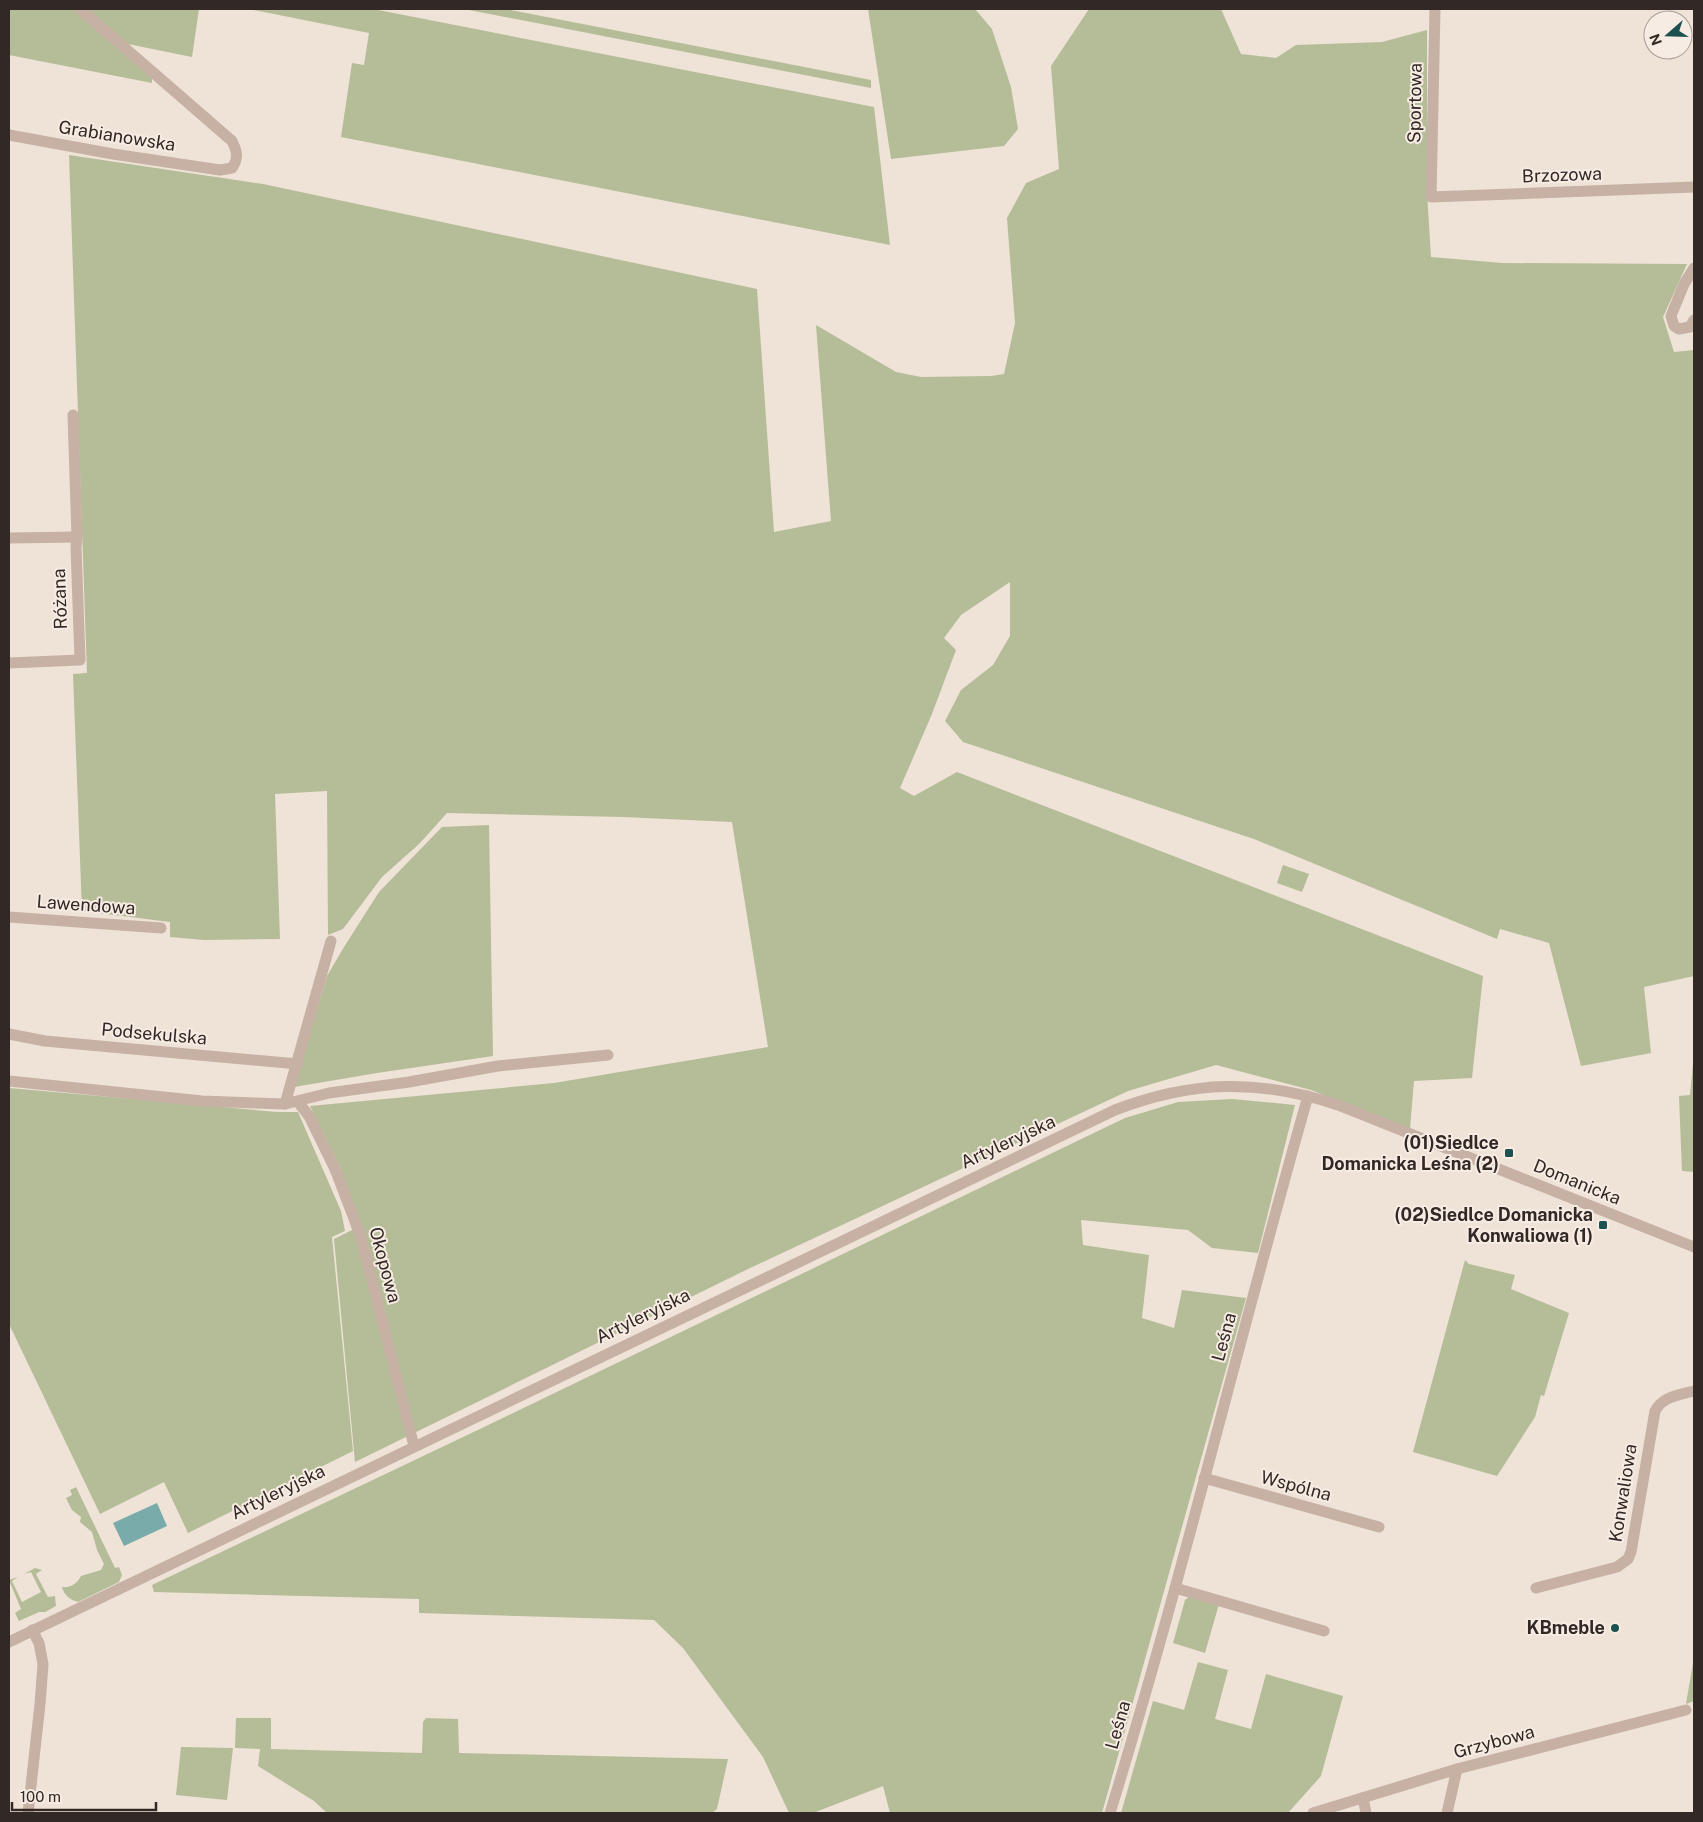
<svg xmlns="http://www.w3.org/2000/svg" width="1703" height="1822" font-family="'Public Sans',sans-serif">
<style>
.green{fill:#b4bd98}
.water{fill:#78aba9}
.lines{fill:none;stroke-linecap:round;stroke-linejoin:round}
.minor{stroke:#c6b1a4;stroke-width:11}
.poi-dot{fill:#1d5150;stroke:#f7ece3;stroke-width:2}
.labels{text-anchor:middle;stroke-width:4;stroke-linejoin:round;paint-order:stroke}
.street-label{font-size:18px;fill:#322825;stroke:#f7ece3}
.poi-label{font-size:18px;font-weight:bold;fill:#322825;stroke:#f7ece3;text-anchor:end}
</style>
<rect width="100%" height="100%" fill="#efe2d7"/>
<g class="green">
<path d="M9 9H76L152 73V83L9 55Z"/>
<path d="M83 9H199L192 57 123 43Z"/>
<path d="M249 9H373L874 107 890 245 341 137 352 63 364 65 369 33Z"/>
<path d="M464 9H505L871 80V88Z"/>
<path d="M868 9H975L992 29 1011 87 1018 129 1004 146 891 159Z"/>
<path d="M1089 9H1221L1241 54 1276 58 1296 45 1382 42 1427 30V193L1431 257 1502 263 1687 264 1663 317 1674 352 1694 350V976L1644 987 1651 1053 1581 1066 1549 943 1500 929 1497 939 1254 839 963 742 945 721 961 690 993 665 1010 636V582L961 615 944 638 956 650 932 714 900 788 914 796 957 772 1483 976 1472 1078 1414 1081 1410 1129 1311 1090 1216 1065 1128 1091 748 1269 355 1462 334 1239 352 1230 341 1169 310 1106 554 1083 768 1047 732 822 623 817 447 813 419 844 382 877 343 929 328 935 327 791 275 794 280 939 204 940 170 937V922L82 911 73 674 87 673 69 155 263 184 757 289 774 532 831 521 816 325 896 372 921 377 991 376 1004 374 1015 323 1007 218 1026 183 1059 169 1051 66Z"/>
<path d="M489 825 493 1056 377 1073 294 1087 327 976 344 947 379 892 442 827Z"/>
<path d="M1283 865 1309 874 1302 892 1277 883Z"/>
<path d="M1693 1063H1694V1172L1682 1171 1679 1096 1690 1095Z"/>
<path d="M9 1088 277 1112H298L341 1211 345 1231 332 1237 353 1451 188 1533 164 1482 100 1514 9 1324Z"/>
<path d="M1232 1099 1295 1105 1258 1253 1212 1248 1188 1230 1081 1220 1083 1245 1149 1255 1142 1318 1174 1328 1182 1290 1246 1298 1102 1813H890L883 1786 813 1813H789L763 1757 683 1648 654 1620 419 1613V1599L154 1592 152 1585 482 1428 1125 1118 1178 1102Z"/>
<path d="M1465 1260 1469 1264 1515 1275 1511 1289 1569 1313 1544 1396 1541 1395 1535 1417 1497 1476 1413 1452Z"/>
<path d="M76 1487 115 1568 119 1567 122 1575 119 1582 78 1602C70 1600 64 1595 62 1587 70 1588 77 1584 81 1576L101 1570 104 1564 97 1550 92 1532 80 1522 81 1517 72 1510 66 1498 72 1495 70 1490Z"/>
<path d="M35 1568 42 1570 36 1574 48 1597 55 1596 56 1606 45 1612H39L19 1621 15 1613 21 1609 9 1580 18 1577 12 1581 22 1602 41 1592 31 1572 24 1574Z"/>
<path d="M1190 1596 1219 1604 1205 1653 1173 1643 1185 1600Z"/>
<path d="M1694 1657V1701L1686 1704Z"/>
<path d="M1198 1662 1228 1670 1215 1719 1251 1729 1266 1674 1343 1696 1321 1776 1288 1813H1121L1153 1701 1184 1710Z"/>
<path d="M236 1718H271V1749L422 1753 423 1722 426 1718 458 1719 459 1753 728 1759 717 1809 712 1813H327L314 1801 258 1766 260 1749 235 1748Z"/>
<path d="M181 1747 233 1748 227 1800 176 1795Z"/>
</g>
<path class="water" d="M157 1503 167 1526 124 1546 113 1523Z"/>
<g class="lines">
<g class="minor">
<path d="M1435 9 1431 197 1694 187"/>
<path d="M9 135 113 154 220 170 232 168C239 158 237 151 232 141L80 9"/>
<path d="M1694 268 1684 284 1671 316 1674 326 1679 329 1690 327 1694 320"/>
<path d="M9 538 77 537"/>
<path d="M9 663 80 660 76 547 77 537 73 415"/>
<path d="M9 917 161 928"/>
<path d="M9 1034 45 1041 298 1064"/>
<path d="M9 1081 202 1101 285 1104 329 1093 409 1082 498 1066 608 1055"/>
<path d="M298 1102 309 1116 335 1169 361 1237 414 1446"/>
<path d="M285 1104 331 941"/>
<path d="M1204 1478 1379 1527"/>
<path d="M1175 1588 1324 1631"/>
<path d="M1536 1588 1617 1567 1628 1559 1631 1552 1655 1411C1663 1396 1679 1395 1694 1391"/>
<path d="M9 1642 1115 1110C1193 1080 1259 1079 1338 1105L1694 1247"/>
<path d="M1363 1798 1366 1813"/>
<path d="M28 1813 40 1704 43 1664 39 1643 32 1630"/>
<path d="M1110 1813C1183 1576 1240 1334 1308 1096"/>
<path d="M1313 1813 1457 1769 1686 1710"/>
<path d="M1447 1813 1457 1769"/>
</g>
</g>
<g class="poi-dot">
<rect x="1504" y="1148" width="10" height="10" rx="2.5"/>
<rect x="1598" y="1220" width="10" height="10" rx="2.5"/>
<circle cx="1615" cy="1628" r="5"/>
</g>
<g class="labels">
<g class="street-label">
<text transform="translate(1415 103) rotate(-89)" y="6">Sportowa</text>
<text transform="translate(117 136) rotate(9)" y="6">Grabianowska</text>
<text transform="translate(1562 175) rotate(-2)" y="6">Brzozowa</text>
<text transform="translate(60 599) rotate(-92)" y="6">Różana</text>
<text transform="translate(86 905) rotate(4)" y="6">Lawendowa</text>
<text transform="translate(154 1034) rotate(5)" y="6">Podsekulska</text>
<text transform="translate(1008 1142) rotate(-25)" y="6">Artyleryjska</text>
<text transform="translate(1577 1182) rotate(22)" y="6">Domanicka</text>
<text transform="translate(385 1265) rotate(75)" y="6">Okopowa</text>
<text transform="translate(643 1316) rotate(-26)" y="6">Artyleryjska</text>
<text transform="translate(1224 1337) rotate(-75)" y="6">Leśna</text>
<text transform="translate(1296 1486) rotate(15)" y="6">Wspólna</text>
<text transform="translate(278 1492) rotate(-26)" y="6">Artyleryjska</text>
<text transform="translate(1623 1493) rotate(-81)" y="6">Konwaliowa</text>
<text transform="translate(1118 1725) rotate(-74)" y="6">Leśna</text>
<text transform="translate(1494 1742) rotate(-15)" y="6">Grzybowa</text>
</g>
<g class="poi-label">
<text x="1499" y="1149">(01)Siedlce<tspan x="1499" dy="21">Domanicka Leśna (2)</tspan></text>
<text x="1593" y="1221">(02)Siedlce Domanicka<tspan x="1593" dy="21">Konwaliowa (1)</tspan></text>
<text x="1605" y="1634">KBmeble</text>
</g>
</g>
<rect width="1703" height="1822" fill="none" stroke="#322825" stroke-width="20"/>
<g transform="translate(1668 35) rotate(250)"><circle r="24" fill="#f7ece3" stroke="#a89e97"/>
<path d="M0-4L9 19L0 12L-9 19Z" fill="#1d5150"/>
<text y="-8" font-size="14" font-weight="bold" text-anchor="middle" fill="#322825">N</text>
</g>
<path d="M12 1802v8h144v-8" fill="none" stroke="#322825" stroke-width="2.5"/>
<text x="20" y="1802" font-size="15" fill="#322825" stroke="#f7ece3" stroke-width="4" paint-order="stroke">100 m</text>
</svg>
